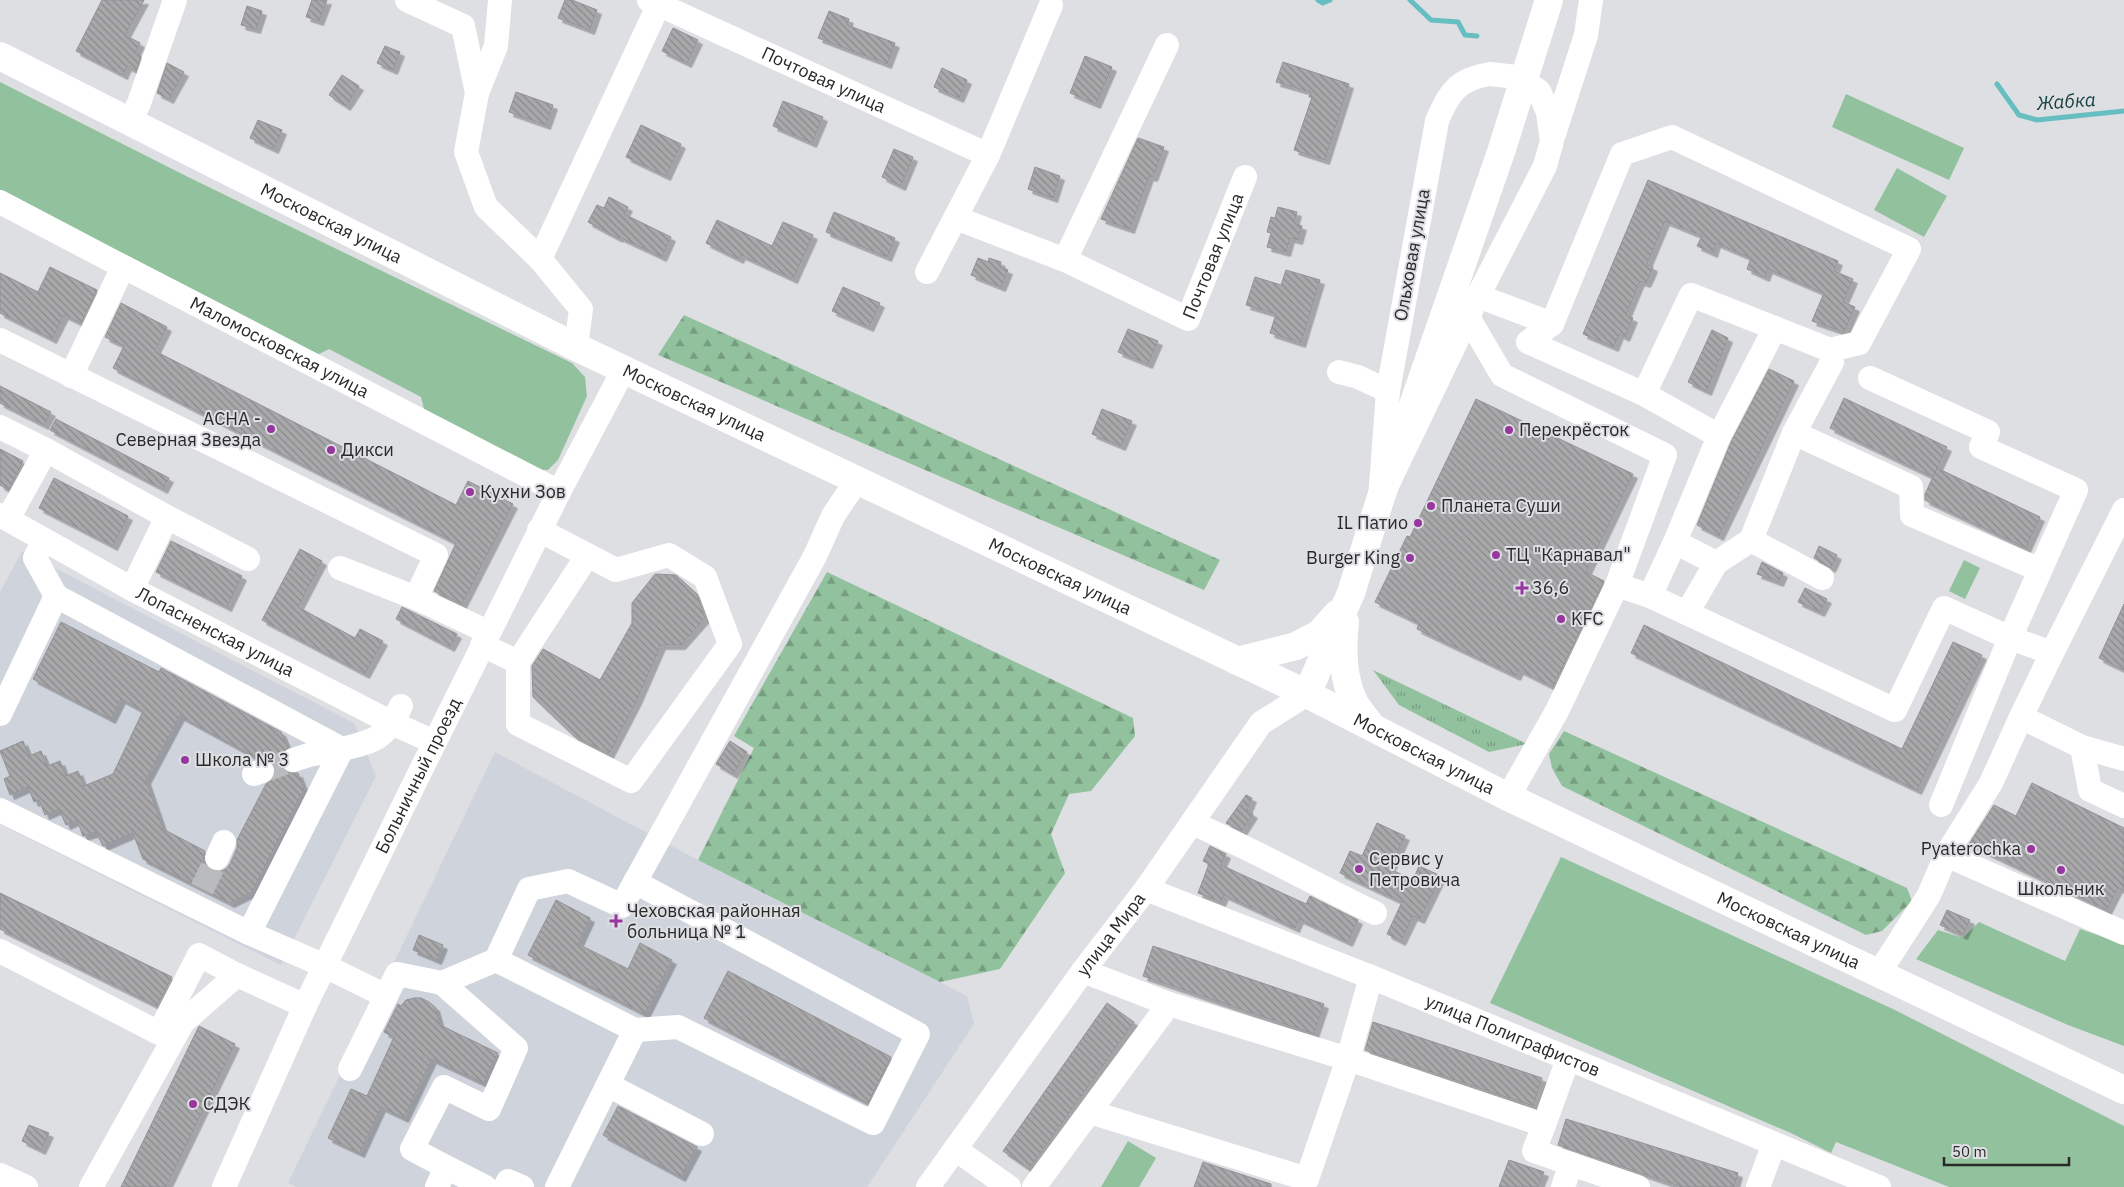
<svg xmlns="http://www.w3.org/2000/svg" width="2124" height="1187" font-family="'IBM Plex Sans',sans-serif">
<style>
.built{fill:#cfd3dc}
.grass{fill:url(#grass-tufts)}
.forest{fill:url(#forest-firs)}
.park{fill:#92c19e}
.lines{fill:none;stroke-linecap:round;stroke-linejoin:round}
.stream{stroke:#66bec1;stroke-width:5}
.building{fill:url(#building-back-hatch);stroke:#939294;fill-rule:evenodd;filter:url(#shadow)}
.minor-tunnel{stroke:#babbbd;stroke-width:24;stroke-dasharray:24 12;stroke-linecap:butt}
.minor{stroke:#fff;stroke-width:24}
.major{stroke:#fff;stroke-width:28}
.poi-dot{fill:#96369e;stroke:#dedfe2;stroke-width:2}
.labels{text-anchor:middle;stroke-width:4;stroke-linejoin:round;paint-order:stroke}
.street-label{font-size:18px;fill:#29292a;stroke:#dedfe2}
.poi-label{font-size:18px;fill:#29292a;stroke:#dedfe2;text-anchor:start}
.water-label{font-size:19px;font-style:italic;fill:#153f41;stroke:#dedfe2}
</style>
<defs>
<pattern id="grass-tufts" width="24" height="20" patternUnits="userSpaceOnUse" patternTransform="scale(1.25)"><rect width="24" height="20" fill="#92c19e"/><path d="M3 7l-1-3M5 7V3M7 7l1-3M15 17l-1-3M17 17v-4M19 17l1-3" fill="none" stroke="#779d81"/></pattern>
<pattern id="forest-firs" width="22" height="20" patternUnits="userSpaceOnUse" patternTransform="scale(1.25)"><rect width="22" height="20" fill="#92c19e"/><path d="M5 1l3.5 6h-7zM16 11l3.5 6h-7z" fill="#779d81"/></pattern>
<pattern id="building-back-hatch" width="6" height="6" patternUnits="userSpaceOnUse" patternTransform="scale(1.25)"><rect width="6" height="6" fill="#a9a9ab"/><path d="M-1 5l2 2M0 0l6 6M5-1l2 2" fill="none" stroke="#8a8a8b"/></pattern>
<filter id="shadow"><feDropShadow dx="4.5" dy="4.5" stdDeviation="0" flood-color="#0004"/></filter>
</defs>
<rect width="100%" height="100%" fill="#dedfe2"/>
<g class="built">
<path d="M22 551 354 723 376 776 281 965 0 824V592Z"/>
<path d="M495 752 698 860 967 996 974 1024 867 1187H296L288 1183Z"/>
</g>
<path class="grass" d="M1373 670 1527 744 1489 752 1399 705Z"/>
<g class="forest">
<path d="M684 315 1220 560 1204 590 658 355Z"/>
<path d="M827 572 1133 718 1135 736 1091 791 1069 794 1051 834 1065 873 1000 969 940 982 698 860 754 748 734 736Z"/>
<path d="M1564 731 1907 888 1912 901 1882 931 1866 935 1562 786 1552 768 1549 754Z"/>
</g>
<g class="park">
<path d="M0 82 186 176 572 363 585 377 587 396 558 460 548 470H535L425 413 421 397 329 349 315 356 0 190Z"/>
<path d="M1846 94 1964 148 1949 180 1832 127Z"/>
<path d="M1897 168 1947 196 1924 237 1874 210Z"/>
<path d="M1964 560 1980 568 1965 599 1949 591Z"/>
<path d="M1561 857 1893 1009 2124 1126V1187H1949L1836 1142 1831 1153 1793 1134 1490 1003Z"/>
<path d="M1979 922 2065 961 2080 929 2124 944V1046L2068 1025 1916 959 1938 930 1963 938Z"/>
<path d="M1128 1141 1156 1158 1139 1187H1101Z"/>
</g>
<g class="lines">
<g class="stream">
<path d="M1318 0 1323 3 1330 0"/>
<path d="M1410 0 1431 20 1458 22 1465 35 1477 36"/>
<path d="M1997 84 2019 115 2037 120 2124 111"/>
</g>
</g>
<g class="building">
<path d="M102 0H144L125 35 140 43 135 53 141 56 136 71 127 66 123 75 76 51Z"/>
<path d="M312 0H327L319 21 306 17Z"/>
<path d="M565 0H572L597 10 590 30 558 18Z"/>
<path d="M247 6 262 11 256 29 241 25Z"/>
<path d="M829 11 849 19 847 25 895 43 887 64 818 38Z"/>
<path d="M673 28 698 40 687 63 662 51Z"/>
<path d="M385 46 400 52 393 70 377 63Z"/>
<path d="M1085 56 1112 67 1096 104 1070 93Z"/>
<path d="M1283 62 1349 84 1325 160 1294 150 1312 97H1309L1311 92 1276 82Z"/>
<path d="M167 63 184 72 169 99 157 93Z"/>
<path d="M942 68 967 80 959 98 934 87Z"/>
<path d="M342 75 359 86 346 106 329 95Z"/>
<path d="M516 92 553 105 546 125 509 112Z"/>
<path d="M783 101 823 117 812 143 773 126Z"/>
<path d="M258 120 282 130 274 149 250 138Z"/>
<path d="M641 125 681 144 666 176 626 157Z"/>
<path d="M1138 138 1164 147 1153 177 1149 176 1130 229 1101 219Z"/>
<path d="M894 149 913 157 901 186 882 177Z"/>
<path d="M1035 167 1060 176 1053 198 1028 189Z"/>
<path d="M1648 180 1838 261 1834 271 1853 279 1843 302 1855 307 1844 332 1812 321 1824 293 1768 269 1765 277 1747 269 1751 258 1716 243 1713 253 1697 246 1702 236 1665 221 1647 264 1653 267 1650 275 1646 283 1640 281 1626 315 1633 318 1625 337 1619 334 1614 347 1583 334Z"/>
<path d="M609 197 628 207 624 214 671 237 662 257 619 237 618 238 588 222 597 205 604 208Z"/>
<path d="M1278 207 1297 212 1294 223 1302 226 1298 240 1290 238 1286 252 1267 247 1271 233 1267 232 1271 217 1275 218Z"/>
<path d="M834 212 895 238 887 257 826 232Z"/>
<path d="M717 220 772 246 783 222 813 235 793 279 741 255 739 259 706 243Z"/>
<path d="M978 258 988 262 989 258 1001 262 1000 267 1008 270 1001 287 971 275Z"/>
<path d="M50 267 97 290 81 323 64 315 52 339 0 313V273L38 292Z"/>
<path d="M1286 270 1320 280 1301 343 1270 333 1276 314 1246 305 1255 277 1281 285Z"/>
<path d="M843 287 880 303 869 327 832 311Z"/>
<path d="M121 303 167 327 155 351 456 505 468 481 513 504 462 604 434 591 456 543 113 368 124 346 105 337Z"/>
<path d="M1128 329 1158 341 1148 364 1118 352Z"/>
<path d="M1712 330 1728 338 1707 391 1688 382Z"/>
<path d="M1769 369 1794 381 1719 536 1697 525 1731 442Z"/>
<path d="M0 386 51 412 44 425 0 403Z"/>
<path d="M1844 398 1947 447 1933 477 1830 428Z"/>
<path d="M1476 399 1633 474 1586 572 1604 581 1553 687 1519 670 1516 676 1417 629 1419 623 1375 602 1407 536 1410 537Z"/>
<path d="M1102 409 1132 421 1121 446 1092 434Z"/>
<path d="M56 419 169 478 163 489 50 430Z"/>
<path d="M0 449 23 461 9 490 0 485Z"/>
<path d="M1937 468 2040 517 2026 548 1925 500V494Z"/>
<path d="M54 478 128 516 113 546 39 508Z"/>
<path d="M171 541 242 576 227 607 156 572Z"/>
<path d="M1819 546 1837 555 1831 568 1814 558Z"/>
<path d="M300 549 322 561 298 607 355 638 360 629 383 641 365 674 262 620Z"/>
<path d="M1762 562 1783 573 1779 582 1757 574Z"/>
<path d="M655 574 676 575 697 594 705 618 681 645H661L637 700 609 754 574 736 533 697 532 666 543 649 600 680 632 623V603Z"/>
<path d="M1805 588 1827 599 1820 612 1798 602Z"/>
<path d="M2124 604V670L2099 658Z"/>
<path d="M402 607 457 634 450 647 396 619Z"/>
<path d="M61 622 159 672 161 668 281 732 288 748 280 757V765L284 770 290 773H298L304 789 252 892 230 903 143 859 133 833 103 846 96 832 83 836 77 820 66 825 59 809 45 815 39 800 34 802 28 787 10 795 4 779 10 776 0 751 23 741 29 756 41 751 47 766 60 761 66 776 78 771 84 786 113 774 143 711 121 699 111 719 33 679ZM180 716 257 758 264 757 270 760 275 767V774L273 779 266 784 237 840V848L230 864 226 869 219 872 211 870 206 866 203 859 205 851 163 829 146 780Z"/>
<path d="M1644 625 1902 749 1953 642 1982 655 1917 790 1631 653Z"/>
<path d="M730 741 747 752 733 774 716 764Z"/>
<path d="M2032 783 2124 828V891L2118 888 2107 910 1969 844 1994 805 2016 816Z"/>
<path d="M1246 795 1252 798 1247 810 1253 814 1242 831 1226 823Z"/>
<path d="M1377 823 1405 836 1390 869 1413 880 1419 866 1441 876 1420 919 1413 916 1401 941 1387 934 1402 902 1340 873 1350 851 1362 856Z"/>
<path d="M1210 846 1226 854 1221 865 1306 904 1310 896 1358 920 1348 942 1299 919 1295 928 1224 895 1221 902 1198 893 1209 864 1203 861Z"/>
<path d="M0 893 172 977 157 1006 0 929Z"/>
<path d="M556 900 590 918 578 944 628 969 640 943 672 960 645 1014 528 955Z"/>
<path d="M1947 910 1970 920 1963 935 1940 925Z"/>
<path d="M419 935 443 945 437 960 413 950Z"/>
<path d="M1153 946 1324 1004 1314 1034 1143 976Z"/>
<path d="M728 971 891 1057 868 1103 704 1018Z"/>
<path d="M414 998H421L429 1002 435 1007 440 1025 498 1053 483 1083 432 1059 404 1118 381 1107 360 1153 328 1138 351 1089 367 1096 394 1037 384 1032 398 1004 401 1006 406 1000Z"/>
<path d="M1107 1003 1134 1022 1029 1169 1003 1151Z"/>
<path d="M1373 1022 1542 1078 1533 1106 1365 1050Z"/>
<path d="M199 1026 235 1044 207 1102 166 1187H121Z"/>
<path d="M618 1106 697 1147 681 1177 603 1135Z"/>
<path d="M1566 1119 1738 1173 1734 1187H1682L1558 1145Z"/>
<path d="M29 1125 49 1133 41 1150 22 1141Z"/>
<path d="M1509 1160 1544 1172 1538 1187H1499Z"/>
<path d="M1203 1162 1271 1184V1187H1194Z"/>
</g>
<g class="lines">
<g class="minor-tunnel">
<path d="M262 771 293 760"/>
<path d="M202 889 217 858"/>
</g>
<g class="minor">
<path d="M407 0 463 26 477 93 466 152 486 207 540 259 581 309 576 347"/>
<path id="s1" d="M649 0 988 155"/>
<path d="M1490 74 1517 77 1539 91 1548 112 1552 141 1545 166 1478 296 1380 500 1388 391 1437 121C1449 92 1458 79 1490 74Z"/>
<path d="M477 93 496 46 500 0"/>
<path d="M130 122 139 103 175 0"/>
<path d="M1554 134 1586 35 1591 0"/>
<path id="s2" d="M0 202 118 264 559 492"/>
<path id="s3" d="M956 218 1065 260 1188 319 1245 177"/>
<path d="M540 259 659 4"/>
<path d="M1065 260 1167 45"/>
<path d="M927 272 988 155 1051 5"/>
<path d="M1478 296 1552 324 1622 154 1672 137 1909 249 1859 343 1830 350 1691 295 1644 394"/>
<path d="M1468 317 1502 375 1665 455 1617 585"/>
<path d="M1552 324 1528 342 1644 394 1719 436 1675 542 1650 596"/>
<path d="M0 340 436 555 416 598 488 632"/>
<path d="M1832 362 1794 433 1911 487 1912 515 2040 570"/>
<path d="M1339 372 1358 377 1388 391"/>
<path d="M71 376 123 267"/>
<path d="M1870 378 1988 432 1981 447 2076 490 2010 638 1941 805"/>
<path d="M0 427 46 450 167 517 132 589"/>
<path d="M1719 436 1775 328"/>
<path id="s4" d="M0 515 132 589 392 723 434 742"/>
<path d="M167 517 248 559"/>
<path d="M8 519 46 450"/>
<path d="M539 530 616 570 669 555 705 577 730 644 631 781 518 724V662L587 556"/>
<path d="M44 540 35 558 56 596"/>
<path d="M1751 540 1822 578"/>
<path d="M1675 542 1716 563 1751 540 1794 433"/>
<path d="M340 568 416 598"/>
<path d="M1687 613 1716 563"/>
<path d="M482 645 518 662"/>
<path d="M2052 653 2124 510"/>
<path d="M0 714 56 596 342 749"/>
<path d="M2082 747 2090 790 2124 806"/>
<path d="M293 760 309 755 342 749"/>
<path d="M254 774 262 771"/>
<path d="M1508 797 1557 711 1617 585 1650 596 1895 710 1944 608 2010 638 2052 653 2021 717"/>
<path d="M0 810 249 933 325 966 386 996"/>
<path d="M1192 823C1255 850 1314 884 1375 913"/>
<path d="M1946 855 2124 933"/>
<path d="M217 858 224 842"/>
<path id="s5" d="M1146 889 1371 977 1879 1187"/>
<path d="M249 933 342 749C377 741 385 738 401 706"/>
<path d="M0 951 159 1033 199 955 237 975"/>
<path d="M496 960 635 1030 678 1027 873 1123 918 1034 635 882 815 556 833 516 857 480"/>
<path d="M1083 971 1169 1004 1348 1059 1544 1125 1534 1151 1638 1187"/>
<path d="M1879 973 1929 895 1946 855 1991 783 2021 717 2082 747 2124 759"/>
<path d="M442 983 516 1048 489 1109 444 1087 412 1149 446 1167"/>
<path d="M350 1069 397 974 442 983 496 960 529 889 568 881 622 906 635 882"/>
<path d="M608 1085 702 1134"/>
<path d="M1090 1112 1307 1179 1348 1059 1371 977"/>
<path d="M1544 1125 1568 1059"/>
<path d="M955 1149 1009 1187"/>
<path d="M0 1175 26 1187"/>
<path d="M91 1187 183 1022 237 975 305 1006"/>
<path id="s6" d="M224 1187 305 1006 420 772 559 492 624 369"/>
<path d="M437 1187 446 1167 485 1187"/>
<path d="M505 1187 508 1181 522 1187"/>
<path d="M557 1187 635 1030"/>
<path id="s7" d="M928 1187 1083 971 1146 889 1261 723 1307 694"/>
<path d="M1034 1187 1169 1004"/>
<path d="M1563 1187 1571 1164"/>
<path d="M1758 1187 1774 1144"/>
</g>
<g class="major">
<path id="s8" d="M0 56 576 347 1196 641 1307 694 1508 797 2124 1090"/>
<path d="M1345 622C1342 648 1342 675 1353 700 1357 709 1366 718 1371 726"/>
<path d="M1237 661 1296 646 1319 634 1337 614"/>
<path d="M1307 694 1351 593 1380 500 1501 152 1549 0"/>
</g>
</g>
<g class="poi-dot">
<circle cx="271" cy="429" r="5"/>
<circle cx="1509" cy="430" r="5"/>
<circle cx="331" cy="450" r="5"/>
<circle cx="470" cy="492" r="5"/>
<circle cx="1431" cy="506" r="5"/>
<circle cx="1418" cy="523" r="5"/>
<circle cx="1496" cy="555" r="5"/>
<circle cx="1410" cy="558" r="5"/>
<path d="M1519.5 580.5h5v5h5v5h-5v5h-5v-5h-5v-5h5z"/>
<circle cx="1561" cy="619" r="5"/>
<circle cx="185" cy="760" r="5"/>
<circle cx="2031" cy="849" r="5"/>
<circle cx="1359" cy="869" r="5"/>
<circle cx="2061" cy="870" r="5"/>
<path d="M613.5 913.5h5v5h5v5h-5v5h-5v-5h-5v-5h5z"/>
<circle cx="193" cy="1104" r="5"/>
</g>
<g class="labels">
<g class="street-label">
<text dy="6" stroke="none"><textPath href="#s1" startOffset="192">Почтовая улица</textPath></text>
<text dy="6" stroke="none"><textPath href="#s8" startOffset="371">Московская улица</textPath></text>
<text dy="6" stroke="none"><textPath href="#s3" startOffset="321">Почтовая улица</textPath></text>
<text transform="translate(1412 255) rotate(-80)" y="6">Ольховая улица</text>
<text dy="6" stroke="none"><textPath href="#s2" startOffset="315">Маломосковская улица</textPath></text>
<text dy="6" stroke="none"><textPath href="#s8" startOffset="776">Московская улица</textPath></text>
<text dy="6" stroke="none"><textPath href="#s8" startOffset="1181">Московская улица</textPath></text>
<text dy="6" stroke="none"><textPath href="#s4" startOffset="245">Лопасненская улица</textPath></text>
<text dy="6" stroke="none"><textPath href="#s8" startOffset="1586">Московская улица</textPath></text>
<text dy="6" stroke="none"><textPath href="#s6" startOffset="455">Больничный проезд</textPath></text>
<text dy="6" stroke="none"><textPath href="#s8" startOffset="1991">Московская улица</textPath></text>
<text dy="6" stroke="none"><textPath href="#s7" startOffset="312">улица Мира</textPath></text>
<text dy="6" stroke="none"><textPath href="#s5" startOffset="395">улица Полиграфистов</textPath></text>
</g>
<g class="poi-label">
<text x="261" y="425" text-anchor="end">АСНА -<tspan x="261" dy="21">Северная Звезда</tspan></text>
<text x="1519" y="436">Перекрёсток</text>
<text x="341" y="456">Дикси</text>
<text x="480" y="498">Кухни Зов</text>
<text x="1441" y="512">Планета Суши</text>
<text x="1408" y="529" text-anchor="end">IL Патио</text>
<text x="1506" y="561">ТЦ "Карнавал"</text>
<text x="1400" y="564" text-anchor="end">Burger King</text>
<text x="1532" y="594">36,6</text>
<text x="1571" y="625">KFC</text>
<text x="195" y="766">Школа № 3</text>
<text x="2021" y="855" text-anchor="end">Pyaterochka</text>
<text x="1369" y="865">Сервис у<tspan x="1369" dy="21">Петровича</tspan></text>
<text x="2061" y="895" text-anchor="middle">Школьник</text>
<text x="627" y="917">Чеховская районная<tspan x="627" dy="21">больница № 1</tspan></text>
<text x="203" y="1110">СДЭК</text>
</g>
<g class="water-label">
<text transform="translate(2066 101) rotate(-4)" y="7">Жабка</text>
</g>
</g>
<path d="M1944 1157v8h125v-8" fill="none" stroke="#29292a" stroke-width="2.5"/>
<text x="1952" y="1157" font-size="15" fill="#29292a" stroke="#dedfe2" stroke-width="4" paint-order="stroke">50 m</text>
</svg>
